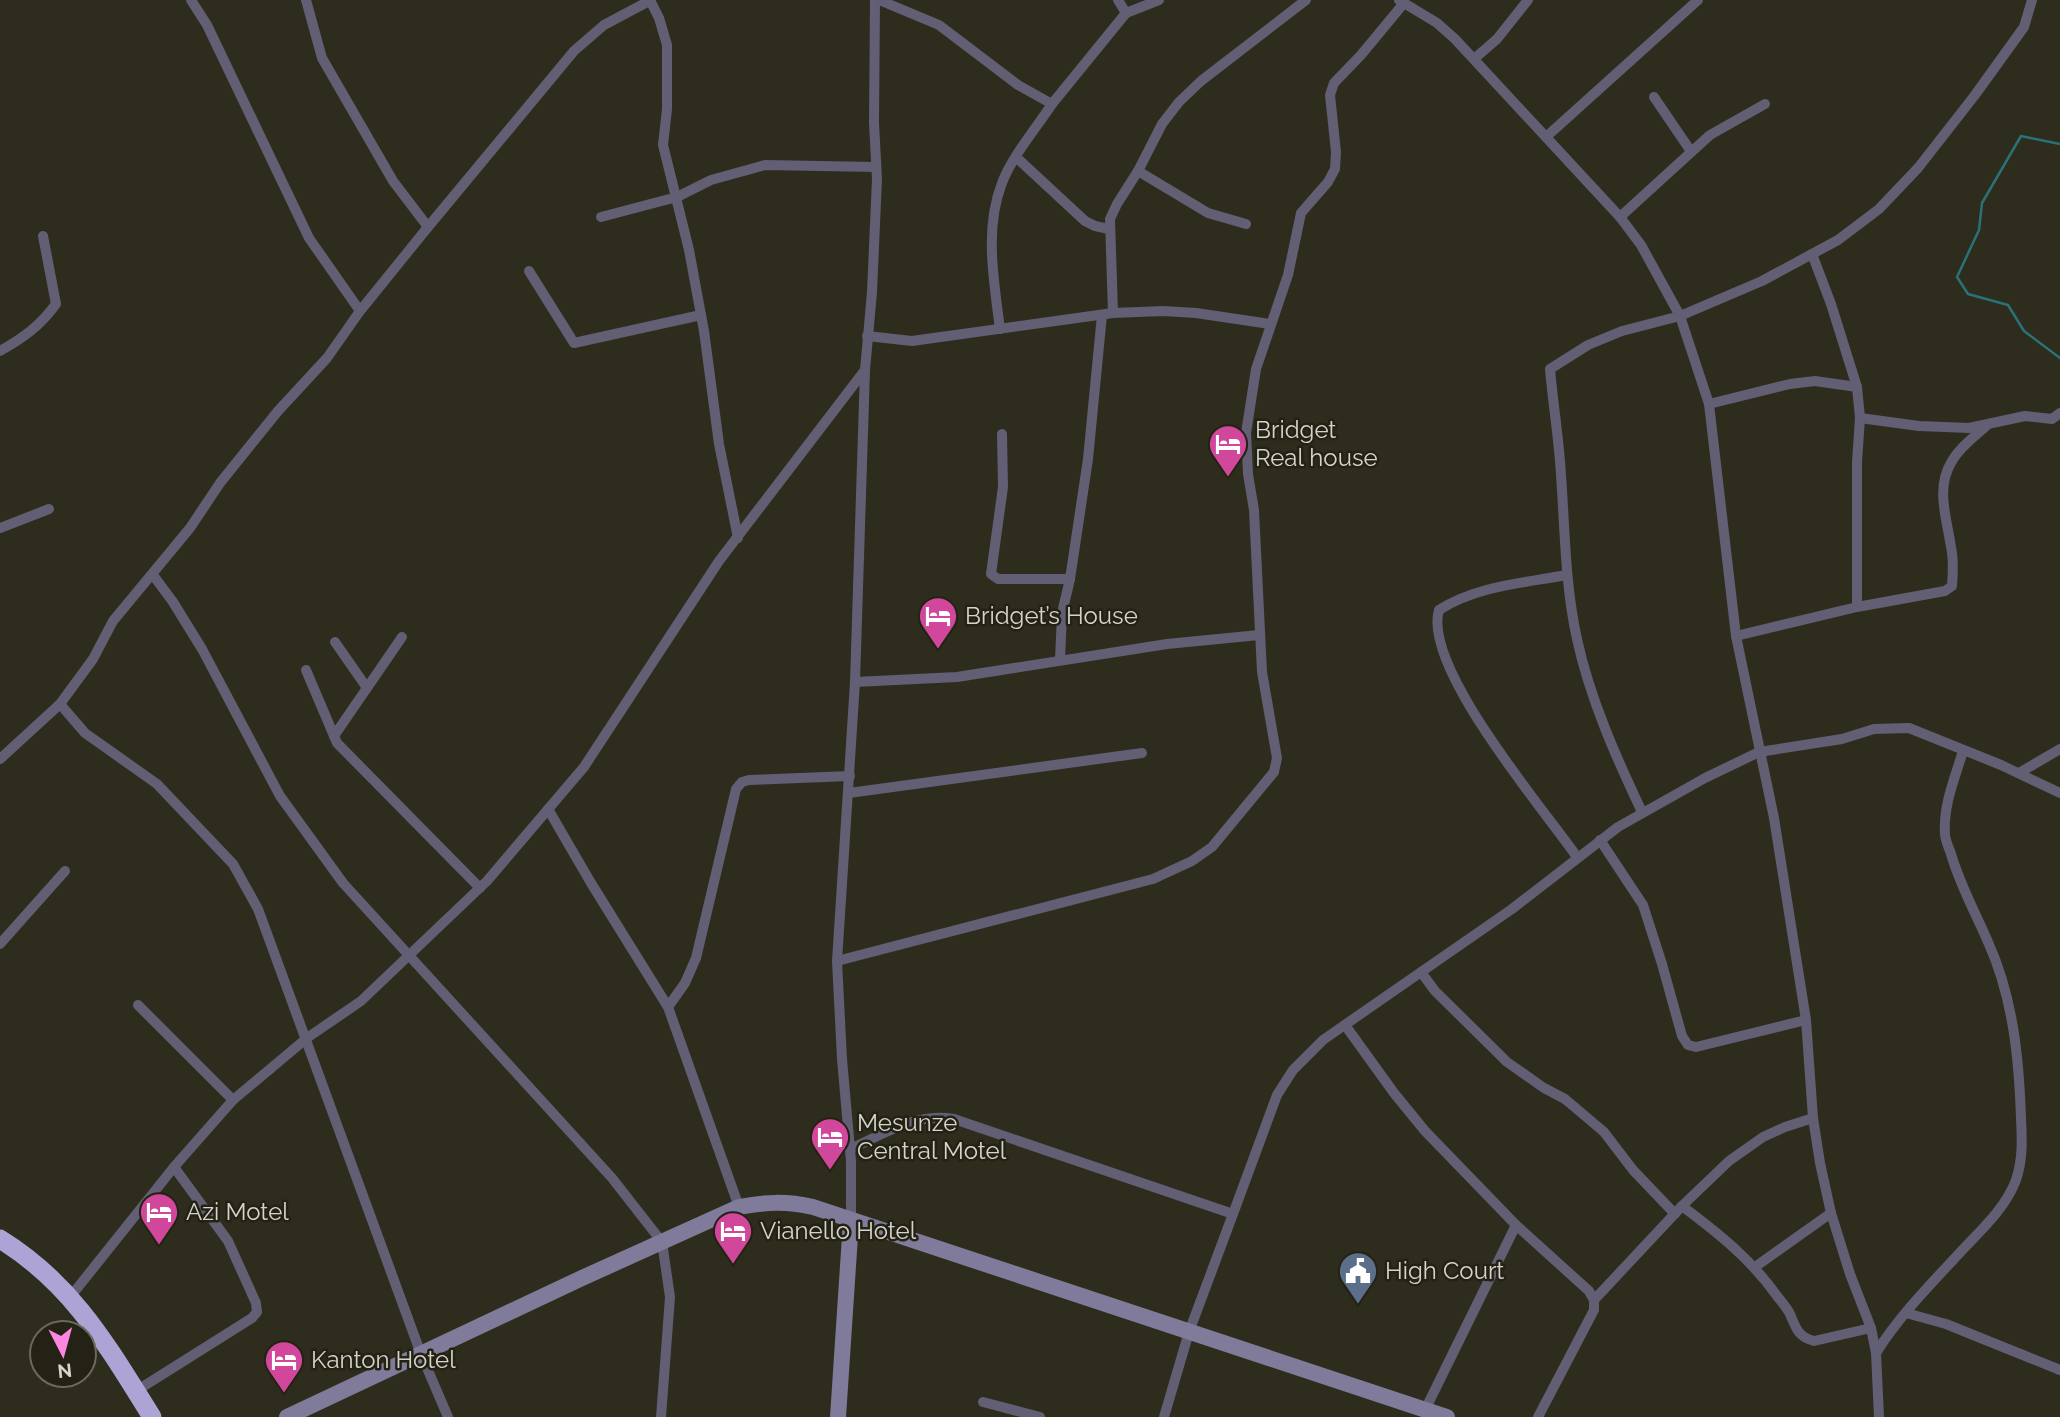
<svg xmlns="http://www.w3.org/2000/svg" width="2060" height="1417" font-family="Raleway,sans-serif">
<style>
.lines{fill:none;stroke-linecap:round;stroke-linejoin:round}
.stream{stroke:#297278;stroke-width:2.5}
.street{stroke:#625e73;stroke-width:10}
.secondary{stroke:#807b9a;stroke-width:16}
.highway{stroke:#ada4d5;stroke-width:19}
.labels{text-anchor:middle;stroke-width:5;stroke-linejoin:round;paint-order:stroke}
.poi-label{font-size:24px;fill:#d5d3ca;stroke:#242214;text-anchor:start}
</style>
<rect width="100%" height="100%" fill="#2e2c1d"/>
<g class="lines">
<path class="stream" d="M2060 144 2021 136 1982 203 1979 230 1957 277 1968 294 2008 305 2024 331 2060 358"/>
<g class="street">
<path d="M191 0 207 25 309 238 360 311"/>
<path d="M306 0 322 58 393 181 428 227"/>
<path d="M650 0 659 18 667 45V109L663 145 689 250 704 331 719 444 738 538"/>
<path d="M879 0 939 25 1018 85 1052 104 1126 13"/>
<path d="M1118 0 1126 13 1159 0"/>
<path d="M1399 0 1437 23 1455 39 1620 217 1641 245 1680 316 1709 404 1736 636 1774 818 1806 1020 1813 1118 1820 1163 1831 1213 1850 1274 1871 1328 1876 1353 1879 1417"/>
<path d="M1474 59 1497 39 1528 0"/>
<path d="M1654 97 1690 150"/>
<path d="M1546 137 1698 0"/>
<path d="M1017 158 1085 221 1095 226 1109 229"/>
<path d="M1138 171 1208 213 1246 224"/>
<path d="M601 217 677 197 711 180 765 165 876 167"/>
<path d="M1620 217 1710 135 1765 104"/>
<path d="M1812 254 1831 304 1857 387 1860 418 1857 462V607"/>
<path d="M529 271 574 343 701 315"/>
<path d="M1113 313 1110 219 1117 204 1138 171 1162 124 1179 102 1201 81 1306 0"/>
<path d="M1000 329C994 281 984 229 1002 183 1011 158 1037 127 1052 104"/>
<path d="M867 336 912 341 1113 313 1163 311 1196 313 1270 324"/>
<path d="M0 351C23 338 40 326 56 304L43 236"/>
<path d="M1709 404 1790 384 1815 381 1857 387"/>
<path d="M1860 418 1919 426 1969 428 2025 416 2052 419 2060 413"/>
<path d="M1002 434 1003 487 991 574 998 579H1070"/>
<path d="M0 528 49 509"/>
<path d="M153 575 173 602 202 649 280 796 343 883 612 1178 662 1242 670 1297 661 1417"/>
<path d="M1566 575C1524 583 1476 586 1439 610 1422 667 1543 808 1577 857"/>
<path d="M1736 636 1857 607 1945 591 1952 586C1953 573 1954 560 1951 547 1947 519 1935 488 1952 461 1960 447 1974 437 1986 426"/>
<path d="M335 642 367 688"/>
<path d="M1060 660 1062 613 1070 579 1088 459 1102 315"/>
<path d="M306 670 337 743 480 888"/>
<path d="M855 682 957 677 1167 644 1259 635"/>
<path d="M60 704 85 733 157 784 233 864 258 909 421 1354 448 1417"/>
<path d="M334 736 402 637"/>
<path d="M0 759 60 704 93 659 113 621 190 528 220 483 278 411 327 358 360 311 428 227 574 51 604 25 651 0"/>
<path d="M2019 773 2060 749"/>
<path d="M849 793 1142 753"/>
<path d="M548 809 591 883 668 1007 739 1207"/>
<path d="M1642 812C1616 757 1590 699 1577 639 1565 585 1565 530 1561 475 1559 439 1553 404 1550 369L1588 345 1622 331 1680 316 1762 281 1838 240 1879 209 1918 168 1975 95 2024 27 2032 0"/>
<path d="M1600 840 1643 905 1662 964 1682 1036 1688 1045 1696 1047 1806 1020"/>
<path d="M0 944 65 871"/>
<path d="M837 961 1153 879 1192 861 1212 847 1274 772 1277 758 1262 672 1254 510 1248 474 1246 433 1256 369 1288 275 1301 213 1328 182 1335 169 1336 152 1330 95 1334 83 1361 55 1404 3"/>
<path d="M1421 972 1435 991 1507 1062 1544 1088 1565 1099 1604 1132 1633 1170 1675 1214"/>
<path d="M138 1005 233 1100"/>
<path d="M668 1007 685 983 696 958 736 789 742 782 749 780 850 776"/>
<path d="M1345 1025 1394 1093 1425 1131 1516 1225 1589 1291 1594 1300V1310L1538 1417"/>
<path d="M850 1149C884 1134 917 1112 954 1119L1233 1214"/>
<path d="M1682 1206C1718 1233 1751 1259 1777 1296 1782 1302 1787 1308 1790 1314 1796 1328 1798 1337 1814 1341L1871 1328"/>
<path d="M851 1221V1161L842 1059 837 961 855 682 865 370 872 292 877 179 874 123 875 0"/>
<path d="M1755 1267 1831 1213"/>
<path d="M1594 1300 1682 1206 1729 1161 1763 1137 1785 1127 1813 1118"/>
<path d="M67 1301 174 1167 233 1100 307 1038 361 1001 487 881 584 767 719 561 865 370"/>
<path d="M1906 1313 1946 1324 2060 1370"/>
<path d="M1876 1353C1898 1318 1926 1289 1954 1259 1975 1235 2004 1212 2016 1180 2023 1159 2022 1140 2021 1118 2019 1058 2013 997 1988 942 1975 912 1960 885 1951 854 1949 848 1945 840 1945 834 1943 805 1955 778 1963 751"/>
<path d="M136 1391 252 1318 257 1312 256 1303 228 1241 174 1167"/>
<path d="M983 1402 1040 1417"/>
<path d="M1425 1410 1516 1225"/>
<path d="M1164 1417 1189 1332 1233 1214 1277 1095 1293 1070 1323 1040 1512 909 1618 827 1705 778 1759 752 1842 739 1874 729 1909 728 2001 765 2060 793"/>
</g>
<g class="secondary">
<path d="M287 1417 582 1278 739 1207C765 1202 786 1201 813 1207L1447 1417"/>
<path d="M838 1417 851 1221"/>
</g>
<path class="highway" d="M0 1239C73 1284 108 1347 152 1417"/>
</g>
<defs>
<g id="hotel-pin" transform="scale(2.0125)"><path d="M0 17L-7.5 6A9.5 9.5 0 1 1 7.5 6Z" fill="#d1479c" stroke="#242214"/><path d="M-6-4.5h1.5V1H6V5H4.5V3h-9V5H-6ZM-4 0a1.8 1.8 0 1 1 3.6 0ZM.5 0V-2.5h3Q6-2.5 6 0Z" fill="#fff"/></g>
<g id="civic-pin" transform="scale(2.0125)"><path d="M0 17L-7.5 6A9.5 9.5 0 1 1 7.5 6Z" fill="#5c6f8a" stroke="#242214"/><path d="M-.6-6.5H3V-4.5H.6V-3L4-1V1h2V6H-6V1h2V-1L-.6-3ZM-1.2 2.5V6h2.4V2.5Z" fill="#fff"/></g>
</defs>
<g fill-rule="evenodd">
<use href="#hotel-pin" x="1228" y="444"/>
<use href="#hotel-pin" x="938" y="616"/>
<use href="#hotel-pin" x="830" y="1137"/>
<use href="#hotel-pin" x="159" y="1212"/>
<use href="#hotel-pin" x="733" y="1231"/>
<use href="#civic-pin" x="1358" y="1271"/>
<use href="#hotel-pin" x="284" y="1360"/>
</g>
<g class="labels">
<g class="poi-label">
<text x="1255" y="438">Bridget<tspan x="1255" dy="28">Real house</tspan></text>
<text x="965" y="624">Bridget’s House</text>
<text x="857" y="1131">Mesunze<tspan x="857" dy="28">Central Motel</tspan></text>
<text x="186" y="1220">Azi Motel</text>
<text x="760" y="1239">Vianello Hotel</text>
<text x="1385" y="1279">High Court</text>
<text x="311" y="1368">Kanton Hotel</text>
</g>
</g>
<g transform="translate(63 1354) rotate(174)"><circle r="33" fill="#242214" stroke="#6b695d" stroke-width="2"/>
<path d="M0-5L12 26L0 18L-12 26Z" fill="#fe86e1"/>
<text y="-10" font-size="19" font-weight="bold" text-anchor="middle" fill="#d5d3ca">N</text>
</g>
</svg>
